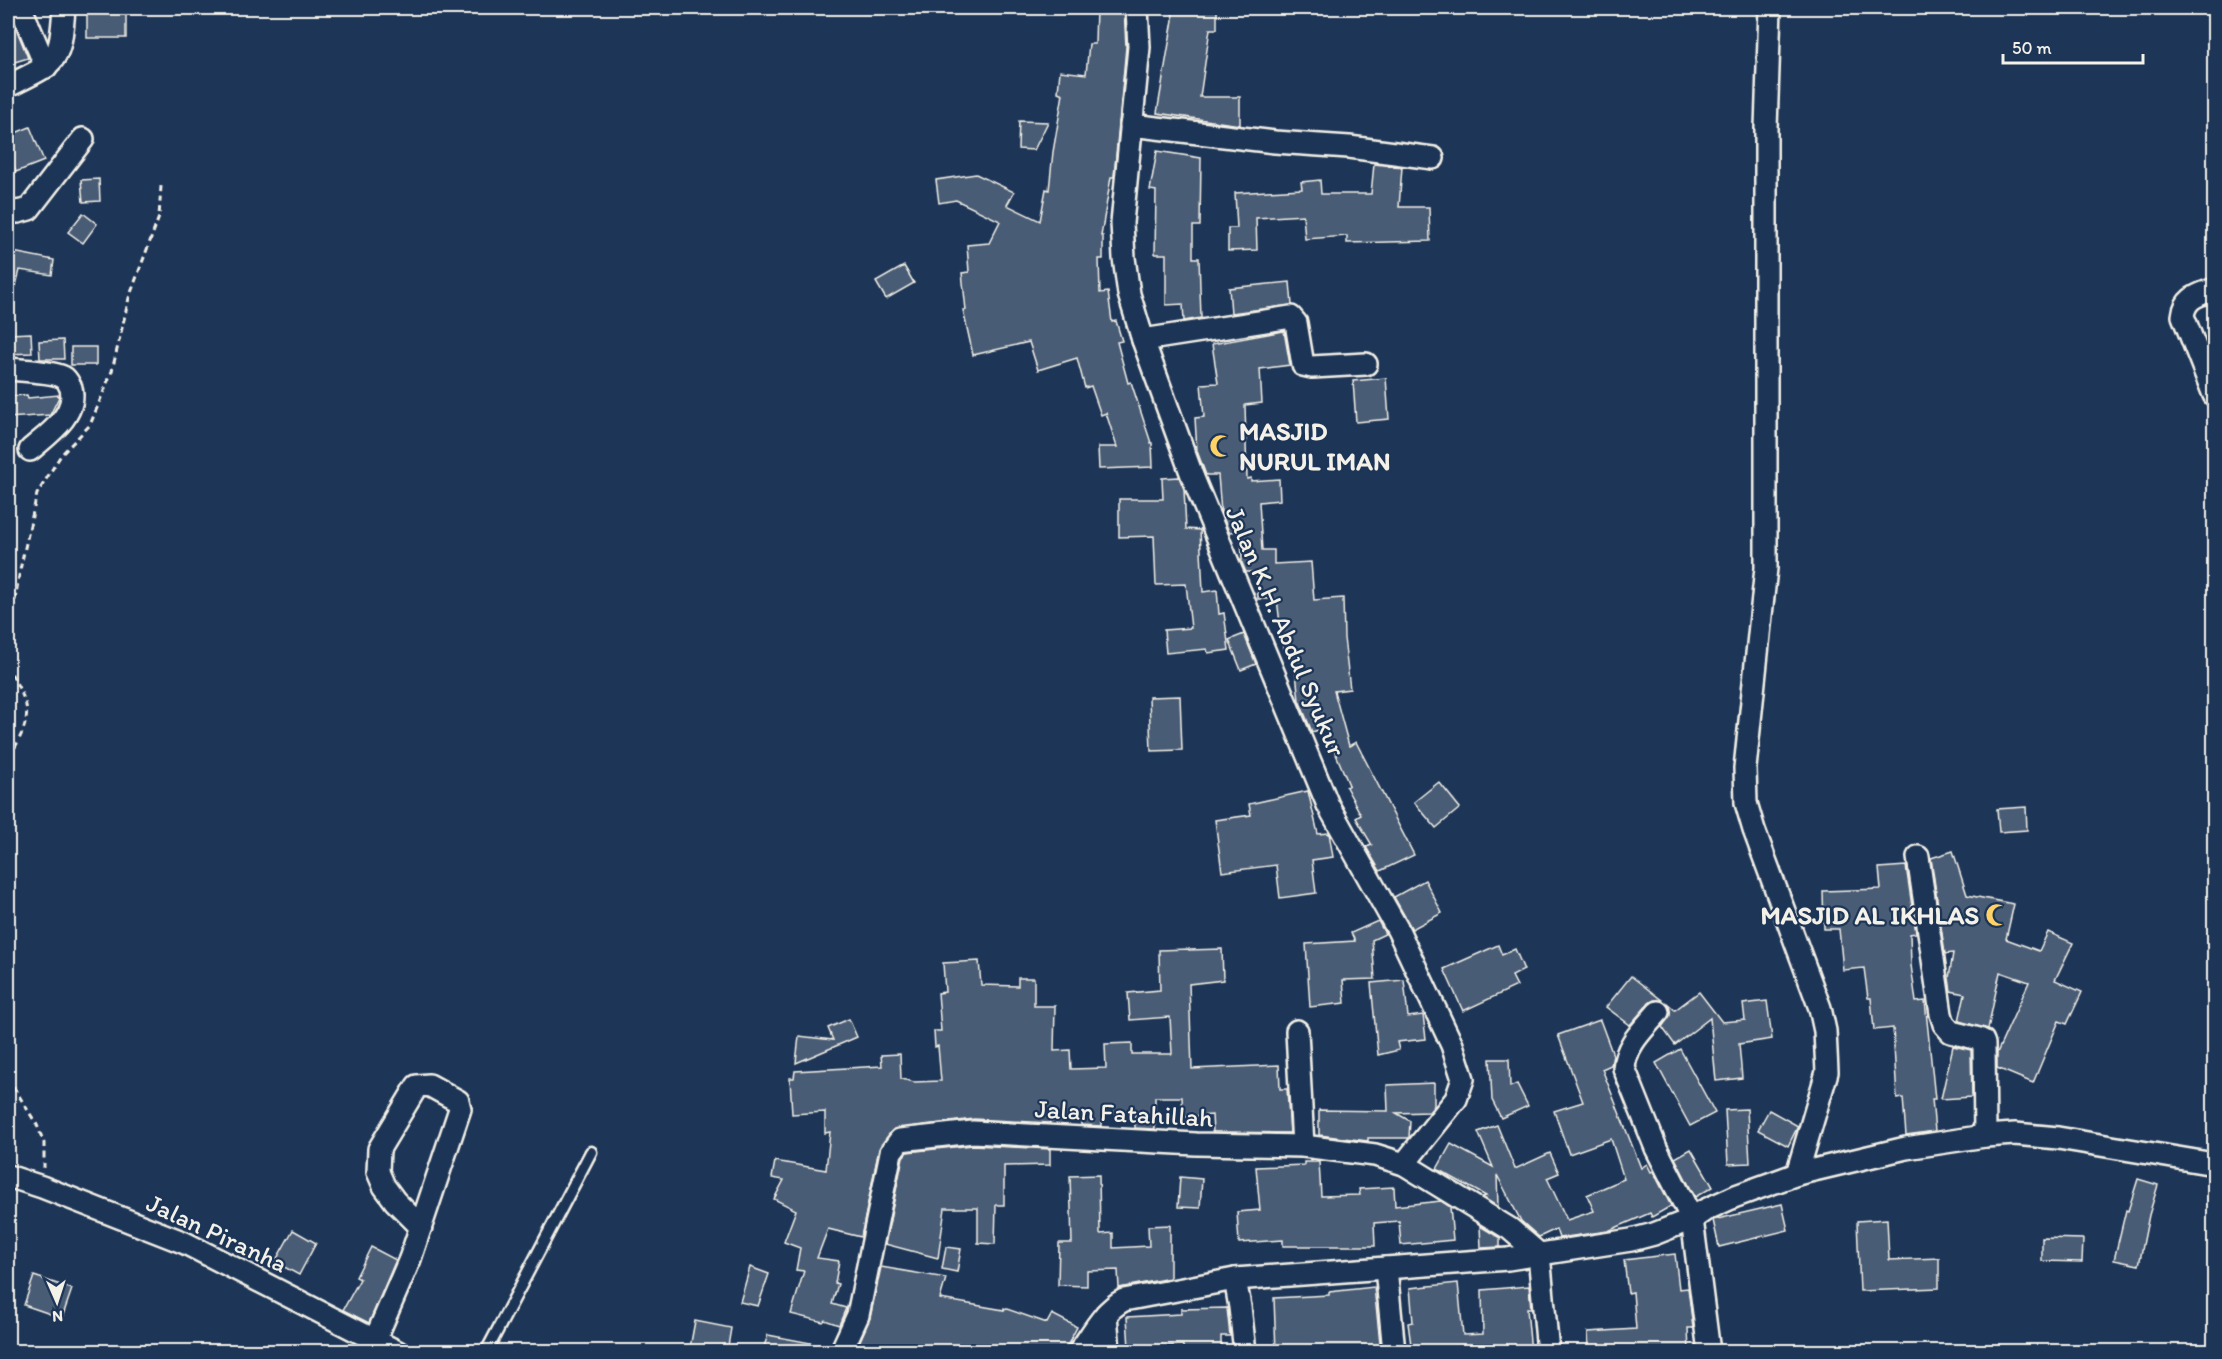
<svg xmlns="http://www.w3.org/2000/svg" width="2222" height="1359" font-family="Itim,sans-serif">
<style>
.building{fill:#485b74;stroke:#f4f1e8;stroke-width:1.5}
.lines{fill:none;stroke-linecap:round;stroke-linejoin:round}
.lane-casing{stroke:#f4f1e8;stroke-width:15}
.street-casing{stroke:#f4f1e8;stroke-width:26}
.path{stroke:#f4f1e8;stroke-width:3;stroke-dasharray:6 4.5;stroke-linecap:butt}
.lane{stroke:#1d3557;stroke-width:10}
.street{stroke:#1d3557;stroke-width:21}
.labels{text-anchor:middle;stroke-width:4.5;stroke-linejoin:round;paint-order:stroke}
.poi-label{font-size:26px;font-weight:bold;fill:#f4f1e8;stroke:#1d3557;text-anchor:start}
.street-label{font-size:26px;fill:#f4f1e8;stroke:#1d3557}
</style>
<rect width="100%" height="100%" fill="#1d3557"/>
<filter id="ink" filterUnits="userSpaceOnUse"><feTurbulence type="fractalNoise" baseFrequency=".0167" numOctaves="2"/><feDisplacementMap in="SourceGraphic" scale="12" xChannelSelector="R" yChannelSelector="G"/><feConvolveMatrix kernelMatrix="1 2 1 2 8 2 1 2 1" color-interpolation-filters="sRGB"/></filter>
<g filter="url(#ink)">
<g class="building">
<path d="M8 8 28 58 8 64Z"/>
<rect x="87" y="8" width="39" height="30"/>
<path d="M1096 8H1124L1126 47 1114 177H1111L1101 236H1103V259H1099L1100 293 1108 292 1112 322 1116 321 1122 341 1117 342 1128 383 1131 382 1151 443H1152L1153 467 1099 469 1098 447H1117L1106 413 1101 415 1091 386 1085 388 1077 358 1038 370 1029 342 973 355 963 310H966L962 273 969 272 967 245 989 243 1000 221 956 200 939 203 936 180 976 174 1014 192 1007 205 1040 221 1046 189 1049 190 1053 152 1063 94 1058 92 1060 71 1086 74 1089 44H1095Z"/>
<path d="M1172 8H1217V29H1210L1200 97H1240V125L1157 113 1173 20Z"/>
<path d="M1019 121 1048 122 1034 150 1018 149Z"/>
<path d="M30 127 44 161 16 172 8 149V136Z"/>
<path d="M1157 151 1201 158 1200 226H1193V258H1199L1201 318 1184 321 1183 304 1166 305V254H1155L1156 191 1150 190Z"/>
<path d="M1374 164 1402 167 1399 207H1429L1430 241 1347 243V236L1305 239 1303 215 1256 218 1257 250 1228 251V228H1237L1235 193 1302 189 1301 182 1320 180 1321 194H1371Z"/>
<path d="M99 179 100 201 83 202 81 180Z"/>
<path d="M83 213 97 224 83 243 68 232Z"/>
<path d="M8 251 54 260 52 275 20 270 13 297H8Z"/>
<path d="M904 266 914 283 886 299 876 282Z"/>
<path d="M1290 282 1292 305 1231 313 1229 288Z"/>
<path d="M1284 331 1290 365 1260 369 1262 403 1245 405 1247 479 1251 478V481L1279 479 1280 500 1259 502 1262 550H1274V564L1311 562 1314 600 1343 598 1344 638 1350 689 1334 691 1349 746 1356 742 1414 855 1380 871 1366 847 1372 845 1356 818 1361 815 1346 787 1349 785 1325 728 1312 732 1299 700 1293 647 1283 648 1277 599H1258L1257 572H1246L1242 563 1241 531 1229 532 1221 512 1218 475H1206L1197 451 1195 418 1204 417 1201 384 1218 383 1212 344Z"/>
<path d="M31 333 32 353 8 354V334Z"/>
<path d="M63 340 64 359H40L39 341Z"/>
<rect x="71" y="347" width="25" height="18"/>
<path d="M1386 378 1389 419 1356 422 1353 381Z"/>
<path d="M27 395 28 398 59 395V397L50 415 8 418V396Z"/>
<path d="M1179 477 1184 489 1186 529 1200 530 1203 592 1217 590 1219 614 1224 613 1229 650 1208 653 1207 649 1166 653 1164 630 1191 628 1186 584 1156 585 1154 536 1119 537V499H1163L1162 478Z"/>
<path d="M1244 634 1256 664 1241 670 1229 640Z"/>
<path d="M1180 696 1182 750 1151 751 1149 697Z"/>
<path d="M1439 782 1460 808 1436 828 1414 802Z"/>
<path d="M1308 791 1318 834 1329 833 1333 857 1312 860 1316 893 1280 898 1276 865 1222 872 1215 820 1251 815 1249 804Z"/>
<path d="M2026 807 2027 830 1999 832 1997 809Z"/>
<path d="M1953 851 1967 895 2014 904 2006 939 2039 951 2048 932 2073 943 2055 980 2082 992 2067 1024 2059 1021 2033 1083 1997 1068V1053L2029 982 2000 972 1988 1029 1959 1021 1965 994 1951 991 1949 978 1953 953 1945 954 1931 858Z"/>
<path d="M1906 866 1916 933 1910 934 1911 965 1916 1002 1925 1001 1935 1099H1932L1935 1131 1906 1135 1903 1098 1897 1099 1893 1028 1874 1030 1871 998H1868L1864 968 1843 970 1839 929H1824L1823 891 1881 889 1879 868Z"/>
<path d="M1425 880 1442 913 1412 929 1394 897Z"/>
<path d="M1378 921 1385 934 1372 940 1375 979 1343 980 1345 1003 1310 1007 1306 944 1355 941 1351 933Z"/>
<path d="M1498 945 1502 955 1515 949 1524 970 1512 976 1517 986 1463 1011 1444 969Z"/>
<path d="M1189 949V950L1222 949 1223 980 1189 984 1192 1069 1279 1065 1280 1089H1287L1290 1133 1213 1132 1212 1115 1183 1117 1182 1097H1155V1129L1135 1128V1112L1102 1113V1126L1081 1125V1120L1050 1121V1123L974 1119 894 1129 879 1149 861 1237 828 1229 817 1258 839 1261 835 1283 838 1284 832 1304 846 1308 839 1325 825 1320 823 1322 791 1314 804 1271 796 1270 800 1248 784 1242 796 1210 774 1199 784 1180 772 1178 775 1161 826 1170 830 1132 825 1133V1112L792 1114 790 1078H794L795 1071 882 1066 881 1055 900 1054 901 1079 914 1082 941 1081 938 1046 935 1047 934 1031H941L938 993 945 992 943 963 979 961 981 985 1018 986V978H1034V1006H1055L1054 1051 1070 1050 1071 1069 1106 1068 1105 1044 1132 1043V1054H1172L1170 1017 1130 1020 1128 993 1160 990 1159 950Z"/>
<path d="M1631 976 1663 1001 1654 1000 1649 1003 1630 1025 1606 1007Z"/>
<path d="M1404 980 1408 1017 1423 1015 1426 1039 1397 1042 1399 1050 1378 1055 1371 983Z"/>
<path d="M1699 992 1722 1022 1745 1020 1743 1004 1767 1001 1772 1039 1739 1044 1742 1078 1716 1081 1710 1018 1675 1045 1662 1027 1670 1015 1668 1004 1675 1010Z"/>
<path d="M849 1019 857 1037 796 1063 799 1036 833 1040 828 1028Z"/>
<path d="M1600 1020 1613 1055 1611 1065 1602 1069 1641 1168 1647 1164 1651 1172 1653 1171 1671 1206 1652 1217 1650 1213 1608 1231 1559 1238 1556 1229 1539 1237 1521 1221 1497 1175 1498 1207 1482 1197 1486 1196 1437 1169 1451 1144 1493 1167 1478 1132 1497 1125 1515 1169 1550 1153 1559 1173 1547 1178 1567 1220 1594 1211 1587 1195 1624 1179 1611 1139 1569 1154 1554 1111 1583 1102 1558 1035Z"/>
<path d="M1953 1046 1971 1050 1972 1097 1941 1099Z"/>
<path d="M1680 1049 1715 1113 1690 1126 1656 1063Z"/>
<path d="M1490 1059H1509L1510 1087 1517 1084 1528 1106 1501 1118 1492 1100Z"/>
<path d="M1434 1083V1106L1429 1112 1396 1113 1410 1121 1409 1138H1368V1141L1319 1135V1110L1388 1111 1387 1085Z"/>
<path d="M1747 1109 1750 1163 1728 1164 1725 1110Z"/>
<path d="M1769 1110 1798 1126 1788 1146 1758 1130Z"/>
<path d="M973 1145 1050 1149V1165L1004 1166V1205H996L995 1244 978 1243V1208H945L938 1258 885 1244 903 1157 907 1152Z"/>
<path d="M1691 1149 1713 1187 1695 1197 1675 1158Z"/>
<path d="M1304 1162H1319L1321 1196 1360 1195 1359 1189 1394 1187 1395 1206 1441 1201 1450 1207 1453 1240 1401 1245 1399 1221 1374 1223 1375 1246H1283V1240L1239 1243 1237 1212 1260 1210 1256 1167 1304 1165Z"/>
<path d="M1099 1175 1100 1234 1113 1233V1248L1149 1246 1148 1226 1170 1225V1278L1119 1288 1118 1270 1087 1271V1286L1058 1285 1059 1243H1072L1070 1176Z"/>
<path d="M1180 1177 1202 1179 1200 1208 1178 1207Z"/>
<path d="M2138 1179 2158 1185 2149 1215 2139 1265 2114 1260 2126 1210 2128 1211Z"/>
<path d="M1782 1204 1788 1230 1719 1247 1713 1220Z"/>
<path d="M1887 1219 1889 1260 1939 1258V1288L1860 1291 1857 1221Z"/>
<path d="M1480 1226 1500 1238V1247L1481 1248Z"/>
<path d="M293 1230 316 1243 299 1275 275 1262Z"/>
<path d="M2042 1238 2083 1239 2082 1262 2042 1261Z"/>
<path d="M371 1247 396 1260 369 1323 343 1310 360 1279 356 1277Z"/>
<path d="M946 1247 961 1249 957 1272 942 1269Z"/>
<path d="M1675 1254 1679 1289 1688 1288 1693 1328H1688L1689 1352H1647V1348L1589 1351 1588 1332 1636 1329 1633 1292 1628 1293 1624 1260Z"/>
<path d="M750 1267 769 1274 758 1306 740 1302Z"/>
<path d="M881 1267 946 1278 940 1299 1004 1310V1308L1047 1323 1052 1314 1077 1327 1064 1352H855L870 1318Z"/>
<path d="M34 1276 72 1289 62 1318 24 1305Z"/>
<path d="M1458 1283 1463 1335 1483 1334 1482 1290 1529 1286 1531 1309H1527L1531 1352H1412L1408 1323 1413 1322 1410 1288Z"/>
<path d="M1374 1287 1381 1352H1276L1274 1298 1329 1295V1292Z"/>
<path d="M1227 1308 1230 1336H1221V1352H1183V1345L1129 1348 1127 1317 1181 1314V1309Z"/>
<path d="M695 1321 731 1328 727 1352H710L690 1348Z"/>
<path d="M768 1335 816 1344 815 1352H762Z"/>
</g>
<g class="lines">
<g class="lane-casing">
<path id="lane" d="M486 1352 591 1152"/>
</g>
<g class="street-casing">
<g id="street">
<path d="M21 8 46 67"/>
<path d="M1137 8 1139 47 1122 223 1124 258 1129 294 1143 340 1193 478 1328 805 1398 930 1452 1045 1463 1079 1456 1099 1404 1164"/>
<path d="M1770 8 1766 128V568L1745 768 1746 803 1754 830 1820 1008 1825 1031 1827 1072 1797 1174"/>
<path d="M8 86C57 62 60 64 64 8"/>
<path d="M1131 125 1275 142 1349 147 1433 158"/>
<path d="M8 211 18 212 29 209 83 139"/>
<path d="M2214 289C2199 295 2185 297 2183 316L2214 395"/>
<path d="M1143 340 1291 317 1296 323 1303 365 1312 367 1366 364"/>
<path d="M8 369C19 370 55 372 63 377 67 379 69 384 71 388 78 415 47 435 30 450"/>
<path d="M1918 857 1941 1014 1944 1024 1951 1032 1979 1039 1983 1041 1984 1044 1985 1136"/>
<path d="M1658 1012C1643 1030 1626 1044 1624 1068L1656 1148 1692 1219 1709 1352"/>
<path d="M1297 1031 1303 1146"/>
<path d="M8 1176 42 1187 185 1243 398 1352"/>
<path d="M1386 1268 1394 1352"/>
<path d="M1235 1279 1240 1307 1245 1352"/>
<path d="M1106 1314 1109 1352"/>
<path d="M375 1340 410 1259 460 1109 458 1101 429 1085 417 1086 379 1149 378 1172 384 1186 395 1201 421 1227"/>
<path d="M841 1352 858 1315 891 1152 900 1140 973 1132 1196 1144 1303 1146 1375 1155 1404 1164 1510 1229 1539 1254 1548 1352"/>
<path d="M1079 1352C1092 1334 1104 1310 1124 1300L1235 1279 1508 1259 1631 1240 1654 1234 1692 1219 1705 1210 1736 1196 1797 1174 1906 1148 1985 1136 2015 1134 2058 1138 2214 1164"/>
</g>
</g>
<g class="path">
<path d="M8 642 20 570 37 494 61 455 90 425 112 371 129 298 159 217 161 186"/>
<path d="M8 664C12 677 19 687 24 699 33 720 17 742 8 761"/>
<path d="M8 1078 37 1125 44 1143V1168"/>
</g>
<use href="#lane" class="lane"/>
<use href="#street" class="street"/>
</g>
</g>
<defs>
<g id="mosque-bare" transform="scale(1.8)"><path d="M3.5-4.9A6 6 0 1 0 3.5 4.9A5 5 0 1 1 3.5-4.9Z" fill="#ffd166" stroke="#1d3557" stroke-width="2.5" paint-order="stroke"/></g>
</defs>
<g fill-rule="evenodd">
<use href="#mosque-bare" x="1221" y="446"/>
<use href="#mosque-bare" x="1997" y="915"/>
</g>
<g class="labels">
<g class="poi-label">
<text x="1239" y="440">MASJID<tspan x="1239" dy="30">NURUL IMAN</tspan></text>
<text x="1979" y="924" text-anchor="end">MASJID AL IKHLAS</text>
</g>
<g class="street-label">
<text transform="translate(1286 631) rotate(67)" y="9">Jalan K.H. Abdul Syukur</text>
<text transform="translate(1124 1113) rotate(3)" y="9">Jalan Fatahillah</text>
<text transform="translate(217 1233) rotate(25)" y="9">Jalan Piranha</text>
</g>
</g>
<rect width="2222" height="1359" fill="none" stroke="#1d3557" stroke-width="30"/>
<rect x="15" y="15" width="2192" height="1329" fill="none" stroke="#f4f1e8" stroke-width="2" filter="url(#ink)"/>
<g transform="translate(57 1302) rotate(177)" stroke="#1d3557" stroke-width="4.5" paint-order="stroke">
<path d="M0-4.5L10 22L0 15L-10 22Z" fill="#f4f1e8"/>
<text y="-9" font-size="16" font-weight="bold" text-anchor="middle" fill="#f4f1e8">N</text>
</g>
<path d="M2003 54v9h140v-9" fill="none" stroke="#f4f1e8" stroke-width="3"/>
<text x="2012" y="54" font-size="18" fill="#f4f1e8" stroke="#1d3557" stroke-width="4.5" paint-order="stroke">50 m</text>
</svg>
